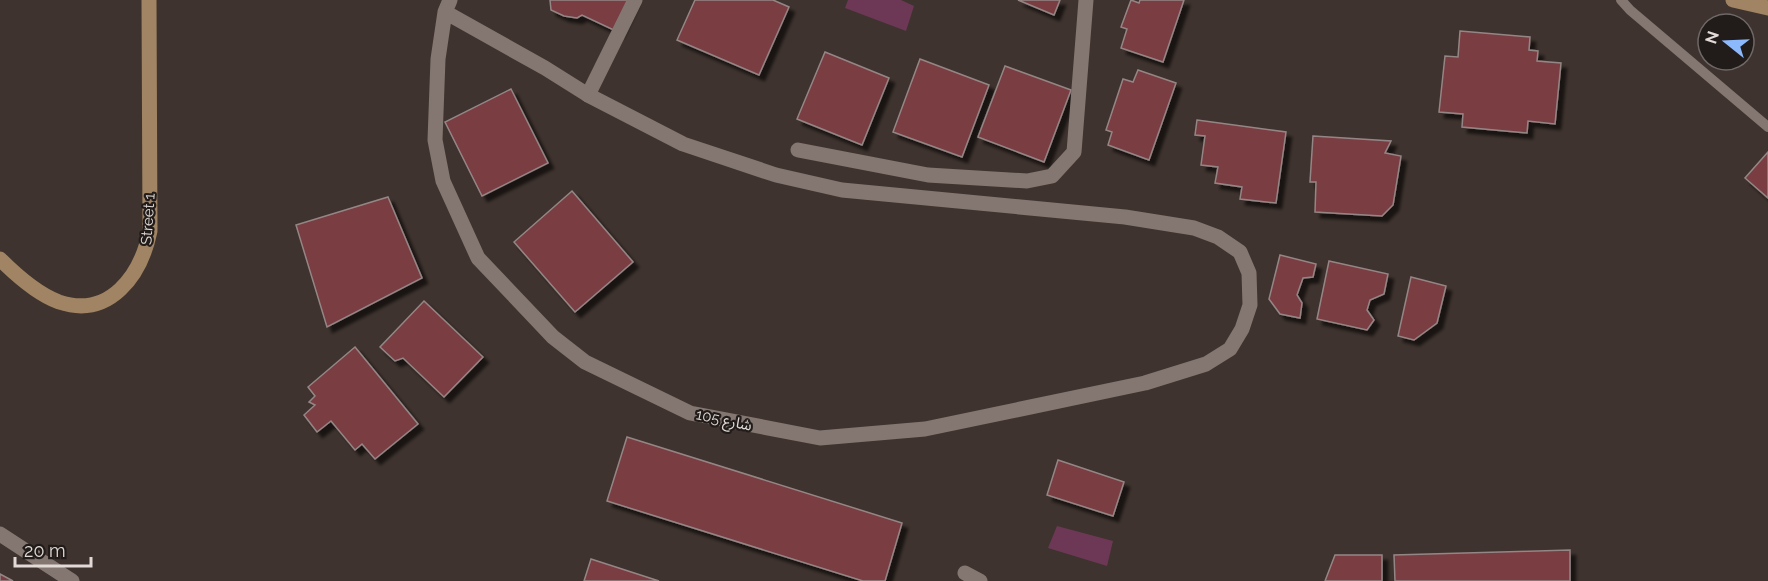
<svg xmlns="http://www.w3.org/2000/svg" width="1768" height="581" font-family="Raleway,'Noto Sans Arabic',sans-serif">
<style>
.water{fill:#6d3856}
.building{fill:#793c42;stroke:#958686;stroke-width:1.5;filter:url(#shadow)}
.lines{fill:none;stroke-linecap:round;stroke-linejoin:round}
.service{stroke:#847771;stroke-width:10}
.minor{stroke:#847771;stroke-width:15}
.secondary{stroke:#a18463;stroke-width:15}
.labels{text-anchor:middle;stroke-width:4.5;stroke-linejoin:round;paint-order:stroke}
.street-label{font-size:15px;fill:#e1dad7;stroke:#211c1a}
</style>
<defs>
<filter id="shadow"><feDropShadow dx="5.5" dy="5.5" stdDeviation="1.5" flood-color="#0009"/></filter>
</defs>
<rect width="100%" height="100%" fill="#3e332e"/>
<g class="water">
<path d="M848 0H901L914 6 906 31 845 8Z"/>
<path d="M1057 526 1113 541 1107 566 1048 548Z"/>
</g>
<g class="building">
<path d="M550 0H633L618 32 582 15 577 18 564 16 551 10Z"/>
<path d="M695 0H773L789 7 759 75 677 40Z"/>
<path d="M1018 0H1060L1054 15Z"/>
<path d="M1131 0 1139 3 1140 0H1184L1163 62 1121 48 1127 29 1121 27Z"/>
<path d="M1460 31 1530 37 1529 50 1538 51 1537 61 1561 63 1555 124 1528 121 1527 133 1462 127 1463 114 1439 112 1445 56 1458 57Z"/>
<path d="M825 52 889 78 862 145 797 119Z"/>
<path d="M920 59 989 85 962 157 893 132Z"/>
<path d="M1005 66 1071 90 1044 162 978 137Z"/>
<path d="M1138 70 1176 83 1149 160 1108 145 1112 132 1106 130 1123 79 1133 82Z"/>
<path d="M511 89 548 163 482 196 445 122Z"/>
<path d="M1197 120 1286 132 1276 203 1240 199 1242 187 1215 183 1218 167 1201 165 1205 136 1195 135Z"/>
<path d="M1313 136 1391 141 1385 153 1401 156 1393 205 1382 216 1315 212 1316 182H1310Z"/>
<path d="M1768 152V198L1745 178Z"/>
<path d="M572 191 633 262 575 312 514 242Z"/>
<path d="M388 197 422 278 327 327 296 225Z"/>
<path d="M1280 255 1316 264 1313 277 1303 278 1297 295 1302 303 1300 318 1280 314 1269 299Z"/>
<path d="M1329 261 1388 274 1384 294 1370 300 1367 310 1374 320 1367 330 1317 319Z"/>
<path d="M1411 277 1446 286 1437 323 1414 340 1398 336Z"/>
<path d="M424 301 483 357 444 397 403 358 395 361 380 347Z"/>
<path d="M355 347 418 424 375 459 362 444 355 450 331 421 317 432 304 415 315 405 309 402 315 396 308 387Z"/>
<path d="M627 437 902 523 885 581H863L607 501Z"/>
<path d="M1058 460 1124 482 1113 516 1047 495Z"/>
<path d="M1570 550V581H1395L1394 555Z"/>
<path d="M1335 555H1382V581H1325Z"/>
<path d="M591 559 659 581H584Z"/>
<path d="M0 574 13 581H0Z"/>
</g>
<g class="lines">
<path class="service" d="M1621 0 1630 10 1768 127"/>
<g class="minor">
<path d="M445 12 545 68 588 95 683 144 776 175 842 190 1125 217 1194 228 1218 237 1240 252 1249 273 1250 305 1242 329 1230 349 1206 364 1145 383 925 429 820 438 690 413 585 362 553 337 478 258 443 181 435 140 438 59 445 12 450 0"/>
<path d="M588 95 635 0"/>
<path d="M798 150 928 175 1027 181 1052 176 1074 152 1086 0"/>
<path d="M0 534 72 581"/>
<path d="M965 573 980 581"/>
</g>
<g class="secondary">
<path d="M1733 0 1768 8"/>
<path d="M0 259C16 275 37 294 59 302 110 319 141 275 150 231L149 0"/>
</g>
</g>
<g class="labels">
<g class="street-label">
<text transform="translate(148 219) rotate(-86)" y="5">Street 1</text>
<text transform="translate(724 420) rotate(12)" y="5">شارع 105</text>
</g>
</g>
<g transform="translate(1726 42) rotate(288)"><circle r="28" fill="#211c1a" stroke="#6e6866" stroke-width="1.5"/>
<path d="M0-4.5L10 22L0 15L-10 22Z" fill="#8cb9fc"/>
<text y="-9" font-size="16" font-weight="bold" text-anchor="middle" fill="#e1dad7">N</text>
</g>
<path d="M15 557v9h76v-9" fill="none" stroke="#e1dad7" stroke-width="3"/>
<text x="24" y="557" font-size="18" fill="#e1dad7" stroke="#211c1a" stroke-width="4.5" paint-order="stroke">20 m</text>
</svg>
